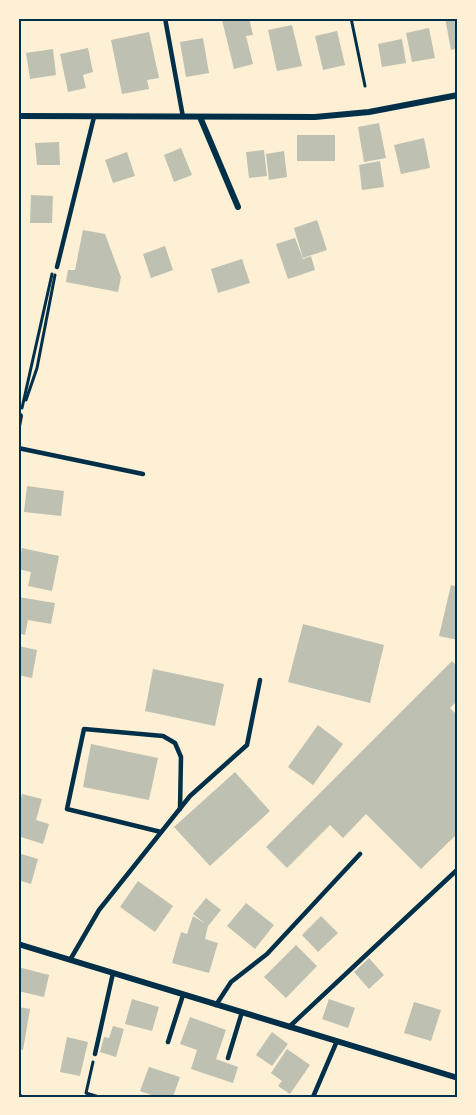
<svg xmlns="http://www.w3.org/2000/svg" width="476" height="1115" font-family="Cabin,sans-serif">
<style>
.building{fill:#bec0b2}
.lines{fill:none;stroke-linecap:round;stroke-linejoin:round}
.path{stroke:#003049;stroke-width:3}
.service{stroke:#003049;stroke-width:4.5}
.minor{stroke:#003049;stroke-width:6}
.neatline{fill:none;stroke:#003049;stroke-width:2}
</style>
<rect width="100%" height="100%" fill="#fdf0d5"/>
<g class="building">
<path d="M232 18H249L253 35 246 36 253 64 234 69 222 20Z"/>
<path d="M445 18H458V48L451 50Z"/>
<path d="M292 25 302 66 277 71 268 30Z"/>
<path d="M429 28 435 58 412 62 406 33Z"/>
<path d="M337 31 345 65 323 70 315 36Z"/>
<path d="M149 32 159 78 147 80 149 89 122 94 111 40Z"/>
<path d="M203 38 209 73 186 77 180 42Z"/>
<path d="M402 39 406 63 382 67 378 44Z"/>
<path d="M88 48 93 72 83 75 86 88 68 92 60 54Z"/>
<path d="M53 49 56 75 30 79 26 53Z"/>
<path d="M379 123 386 158 364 162 358 127Z"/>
<rect x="297" y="135" width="38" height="26"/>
<path d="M424 138 430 168 401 174 394 145Z"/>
<path d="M59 142 60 165H37L35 143Z"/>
<path d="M181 148 192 175 174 182 164 155Z"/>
<path d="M264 150 267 176 249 178 246 152Z"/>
<path d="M284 151 287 177 269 180 266 154Z"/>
<path d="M127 152 135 176 113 183 105 160Z"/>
<path d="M380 161 384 187 362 190 359 165Z"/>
<path d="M31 195 53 196 52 223H30Z"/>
<path d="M317 220 327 250 303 258 294 228Z"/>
<path d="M83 230 105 234 121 277 118 292 66 282 68 270H75Z"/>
<path d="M295 238 303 259 311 256 315 270 288 279 276 244Z"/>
<path d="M165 246 173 270 151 278 143 254Z"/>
<path d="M242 259 250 283 218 293 211 269Z"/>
<path d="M27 486 64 491 61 516 24 512Z"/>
<path d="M22 548 59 556 52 591 28 586 31 572 18 569Z"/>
<path d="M451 585 458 587V640L439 636Z"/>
<path d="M18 597 55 603 51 624 28 620 25 635 18 633Z"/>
<path d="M303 624 384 645 370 703 288 682Z"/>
<path d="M18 646 37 650 32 678 18 675Z"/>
<path d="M452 661 458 667V700L450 708 458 716V833L421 869 366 814 343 838 330 825 287 868 266 847Z"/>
<path d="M153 669 224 684 215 726 145 711Z"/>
<path d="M318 725 343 744 313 785 288 767Z"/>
<path d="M91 744 158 758 149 800 83 787Z"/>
<path d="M235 772 270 811 210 866 174 827Z"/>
<path d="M22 794 42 799 36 820 49 824 43 844 18 836V808Z"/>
<path d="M18 853 38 859 31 884 18 880Z"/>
<path d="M138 881 173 906 155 932 120 907Z"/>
<path d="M206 898 221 910 208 926 205 939 218 943 209 973 172 963 181 932 187 934 193 916 206 924 193 914Z"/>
<path d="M246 903 274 925 255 949 227 926Z"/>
<path d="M321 916 338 933 318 952 302 935Z"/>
<path d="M296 945 317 966 286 998 264 977Z"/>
<path d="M369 958 384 975 369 989 354 972Z"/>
<path d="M18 967 49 975 44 997 18 991Z"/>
<path d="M132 999 159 1007 152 1031 125 1024Z"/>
<path d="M329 999 355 1008 348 1028 322 1019Z"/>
<path d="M414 1002 441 1010 431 1041 404 1033Z"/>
<path d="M18 1007 30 1009 23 1050 18 1049Z"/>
<path d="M190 1017 226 1030 216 1059 238 1067 233 1083 191 1069 197 1050 180 1044Z"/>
<path d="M113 1026 124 1029 116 1057 100 1052 104 1037 109 1038Z"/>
<path d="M272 1032 288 1044 272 1066 256 1055Z"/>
<path d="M67 1037 88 1042 80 1076 60 1072Z"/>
<path d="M287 1049 310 1065 290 1094 278 1086 282 1081 271 1073Z"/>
<path d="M149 1067 180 1077 173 1097H157L140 1091Z"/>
</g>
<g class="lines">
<g class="path">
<path d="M351 18 365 86"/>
<path d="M26 400 37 368 55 275"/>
<path d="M22 408 52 274"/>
<path d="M93 1062 86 1093 99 1097"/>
</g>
<g class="service">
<path d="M165 18 183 117"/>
<path d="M57 267 94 117"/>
<path d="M18 448 143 474"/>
<path d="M161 832 67 809 84 729 163 736 175 743 181 757 180 809"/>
<path d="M70 960 99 910 190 796 247 745 260 680"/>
<path d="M216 1005 231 982 267 954 360 854"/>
<path d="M289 1027 458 869"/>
<path d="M168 1042 183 995"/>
<path d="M95 1054 113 973"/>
<path d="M228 1058 242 1012"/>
<path d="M18 1096H20"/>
<path d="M313 1097 337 1041"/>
</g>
<g class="minor">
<path d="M18 116 315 117 369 112 458 95"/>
<path d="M200 117 238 207"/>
<path d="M18 426 20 416"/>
<path d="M18 944 458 1078"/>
</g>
</g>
<rect width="476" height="1115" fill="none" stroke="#fdf0d5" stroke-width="39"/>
<rect x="20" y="20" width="436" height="1076" class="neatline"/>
</svg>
